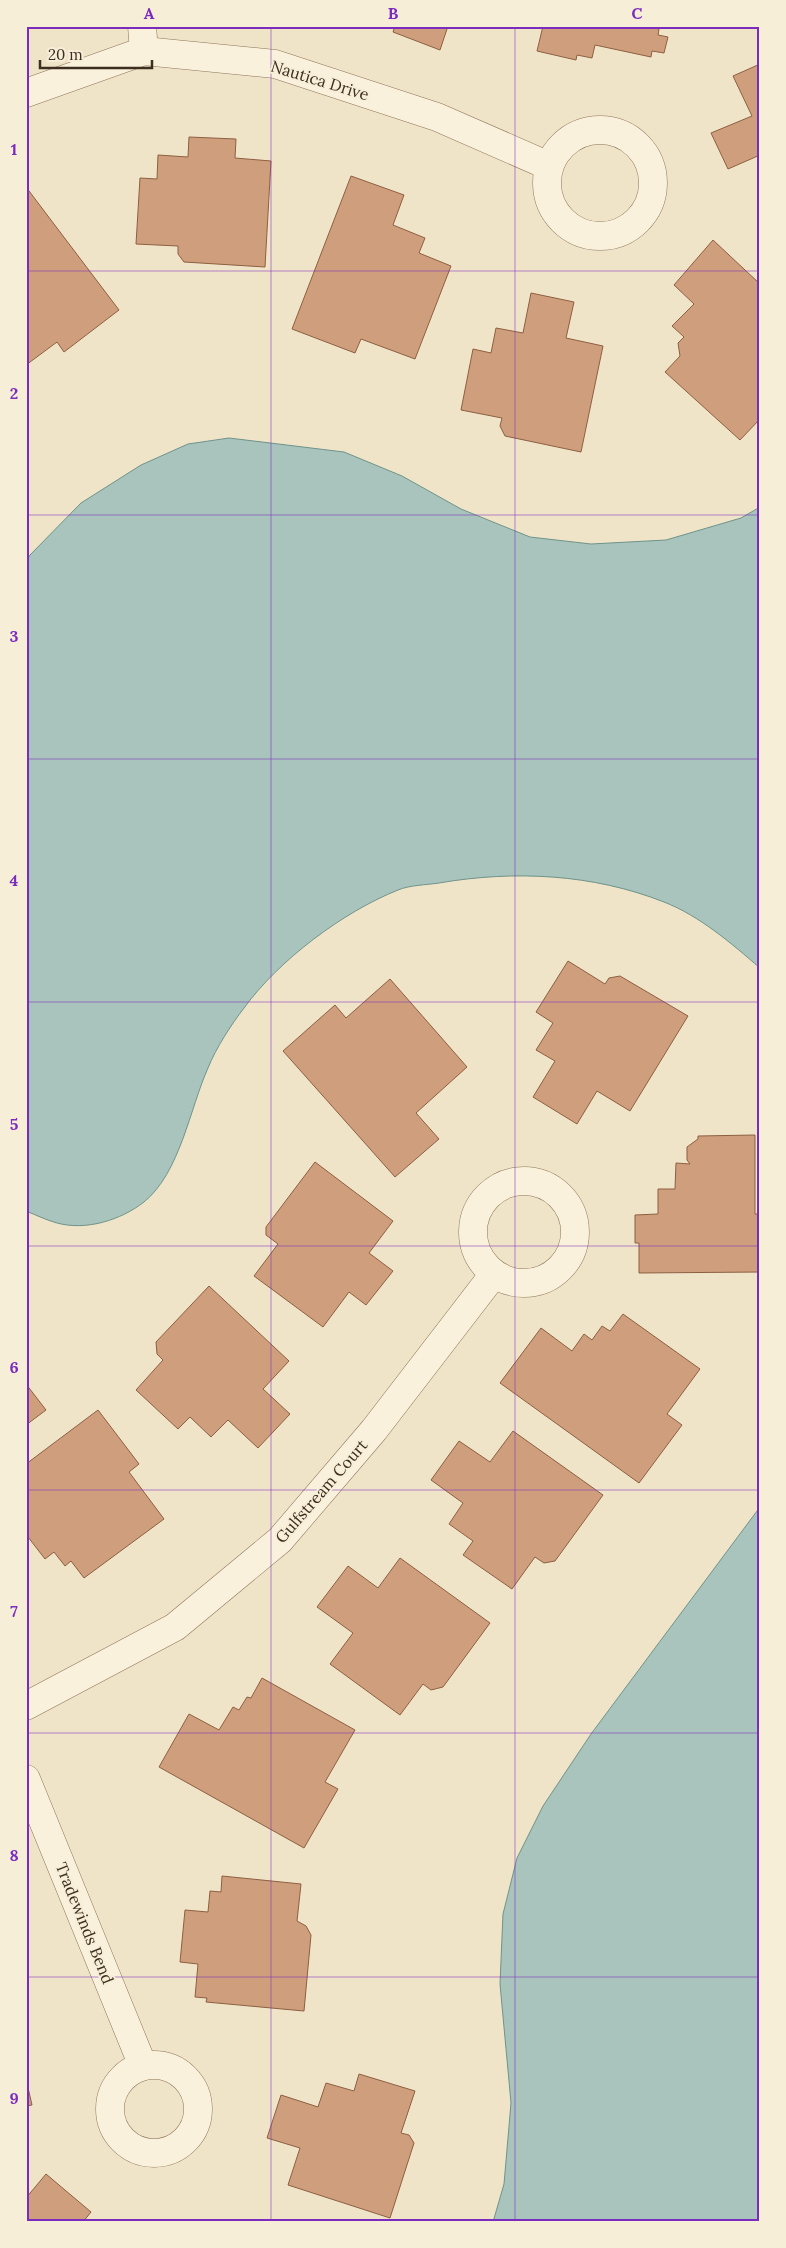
<svg xmlns="http://www.w3.org/2000/svg" width="786" height="2248" font-family="Lora,serif">
<style>
.water{fill:#a9c4bc;stroke:#6f938a}
.building{fill:#cf9f7d;stroke:#8d5f41}
.lines{fill:none;stroke-linecap:round;stroke-linejoin:round}
.minor-casing{stroke:#8d765c;stroke-width:29}
.minor{stroke:#faf1dc;stroke-width:28}
.grid{fill:none;stroke:#7b2cbf;stroke-width:1;stroke-opacity:0.55}
.labels{text-anchor:middle;stroke-width:4;stroke-linejoin:round;paint-order:stroke}
.street-label{font-size:16px;fill:#3d2e20;stroke:#f7eed8}
.neatline{fill:none;stroke:#7b2cbf;stroke-width:2}
.grid-label{font-size:16px;text-anchor:middle;font-weight:bold;fill:#7b2cbf}
</style>
<rect width="100%" height="100%" fill="#f0e4c8"/>
<g class="water">
<path d="M229 438 344 452 402 476 461 509 530 537 591 544 666 540 741 518 760 507V968C732 944 700 916 664 902 593 874 515 870 439 883 426 885 410 885 398 890 343 912 279 960 244 1008 231 1025 216 1048 208 1068 190 1108 180 1173 144 1202 121 1220 86 1231 57 1223 46 1220 36 1215 26 1211V563L30 555 81 503 141 465 188 444Z"/>
<path d="M760 1507V2222H493L504 2184 511 2103 500 1984 503 1914 517 1858 543 1806 591 1734Z"/>
</g>
<g class="building">
<path d="M395 26H448L440 50 393 32Z"/>
<path d="M543 26H646L659 29 658 35 668 37 664 53 652 51 651 57 595 45 592 58 577 55 576 60 537 51Z"/>
<path d="M760 64V155L728 169 711 133 752 116 733 76Z"/>
<path d="M189 137 236 139 235 158 271 161 265 267 184 262 178 254V246L136 244 140 178 157 179 158 155 188 157Z"/>
<path d="M351 176 404 195 393 225 425 238 419 253 451 266 415 359 361 339 355 353 292 329Z"/>
<path d="M26 187 119 310 64 352 57 342 26 365Z"/>
<path d="M713 240 760 284V419L740 440 665 372 680 356 678 343 684 337 672 326 694 304 674 285Z"/>
<path d="M531 293 574 302 566 338 603 346 581 452 505 436 500 426 502 418 461 410 473 349 491 353 496 328 523 333Z"/>
<path d="M568 961 605 984 609 978 620 976 688 1016 630 1111 597 1091 577 1124 533 1097 555 1061 536 1050 553 1023 536 1012Z"/>
<path d="M390 979 467 1067 416 1113 439 1139 395 1177 283 1051 335 1005 346 1018Z"/>
<path d="M755 1135V1214H760V1272L639 1273V1243H635V1215L658 1214V1189H675L676 1163 690 1164 687 1160V1147L698 1139V1136Z"/>
<path d="M315 1162 393 1221 369 1253 393 1271 366 1305 349 1292 323 1327 254 1276 278 1244 266 1235V1227Z"/>
<path d="M209 1286 289 1361 263 1389 290 1414 258 1448 228 1420 211 1437 190 1417 178 1429 136 1390 163 1360 157 1354 156 1342Z"/>
<path d="M623 1314 700 1369 667 1414 682 1425 639 1483 500 1383 541 1328 572 1351 584 1334 592 1340 602 1326 610 1331Z"/>
<path d="M26 1384 46 1410 26 1425Z"/>
<path d="M98 1410 139 1464 129 1472 164 1519 84 1578 71 1561 65 1566 54 1552 45 1559 28 1537 26 1538V1464Z"/>
<path d="M513 1431 603 1495 555 1561 544 1563 535 1557 512 1589 463 1555 473 1541 449 1524 463 1503 431 1480 459 1441 490 1462Z"/>
<path d="M400 1558 490 1623 443 1687 431 1690 423 1684 400 1715 330 1664 353 1633 317 1607 348 1566 378 1588Z"/>
<path d="M262 1678 355 1730 325 1782 338 1789 304 1848 159 1767 189 1714 219 1730 233 1707 239 1710 247 1697 251 1698Z"/>
<path d="M222 1876 301 1884 297 1921 306 1926 311 1935 304 2011 206 2002 207 1998 195 1997 198 1964 180 1962 185 1910 208 1912 210 1891 221 1892Z"/>
<path d="M359 2074 415 2091 401 2133 409 2135 414 2143 390 2218 288 2185 300 2148 267 2138 281 2095 318 2107 326 2083 354 2091Z"/>
<path d="M26 2079 32 2105 26 2106Z"/>
<path d="M46 2174 91 2212 83 2222H26V2198Z"/>
</g>
<g class="lines">
<g class="minor-casing">
<g id="minor">
<path d="M142 26 144 51"/>
<path d="M26 93 144 51 275 64 437 117 549 166"/>
<circle cx="600" cy="183" r="53"/>
<circle cx="524" cy="1232" r="51"/>
<path d="M26 1706 175 1627 280 1540 374 1430 494 1274"/>
<path d="M26 1779 143 2066"/>
<circle cx="154" cy="2109" r="44"/>
</g>
</g>
<use href="#minor" class="minor"/>
</g>
<path class="grid" d="M271 26V2222M515 26V2222M26 271H760M26 515H760M26 759H760M26 1002H760M26 1246H760M26 1490H760M26 1733H760M26 1977H760"/>
<g class="labels">
<g class="street-label">
<text transform="translate(320 80) rotate(17)" y="6">Nautica Drive</text>
<text transform="translate(321 1491) rotate(-49)" y="6">Gulfstream Court</text>
<text transform="translate(85 1923) rotate(68)" y="6">Tradewinds Bend</text>
</g>
</g>
<rect width="786" height="2248" fill="none" stroke="#f7eed8" stroke-width="55"/>
<path d="M40 60v8h112v-8" fill="none" stroke="#3d2e20" stroke-width="2.5"/>
<text x="48" y="60" font-size="15" fill="#3d2e20" stroke="#f7eed8" stroke-width="4" paint-order="stroke">20 m</text>
<rect x="28" y="28" width="730" height="2192" class="neatline"/>
<g class="grid-label">
<text x="149" y="19">A</text>
<text x="393" y="19">B</text>
<text x="637" y="19">C</text>
<text x="14" y="155">1</text>
<text x="14" y="399">2</text>
<text x="14" y="642">3</text>
<text x="14" y="886">4</text>
<text x="14" y="1130">5</text>
<text x="14" y="1373">6</text>
<text x="14" y="1617">7</text>
<text x="14" y="1861">8</text>
<text x="14" y="2104">9</text>
</g>
</svg>
